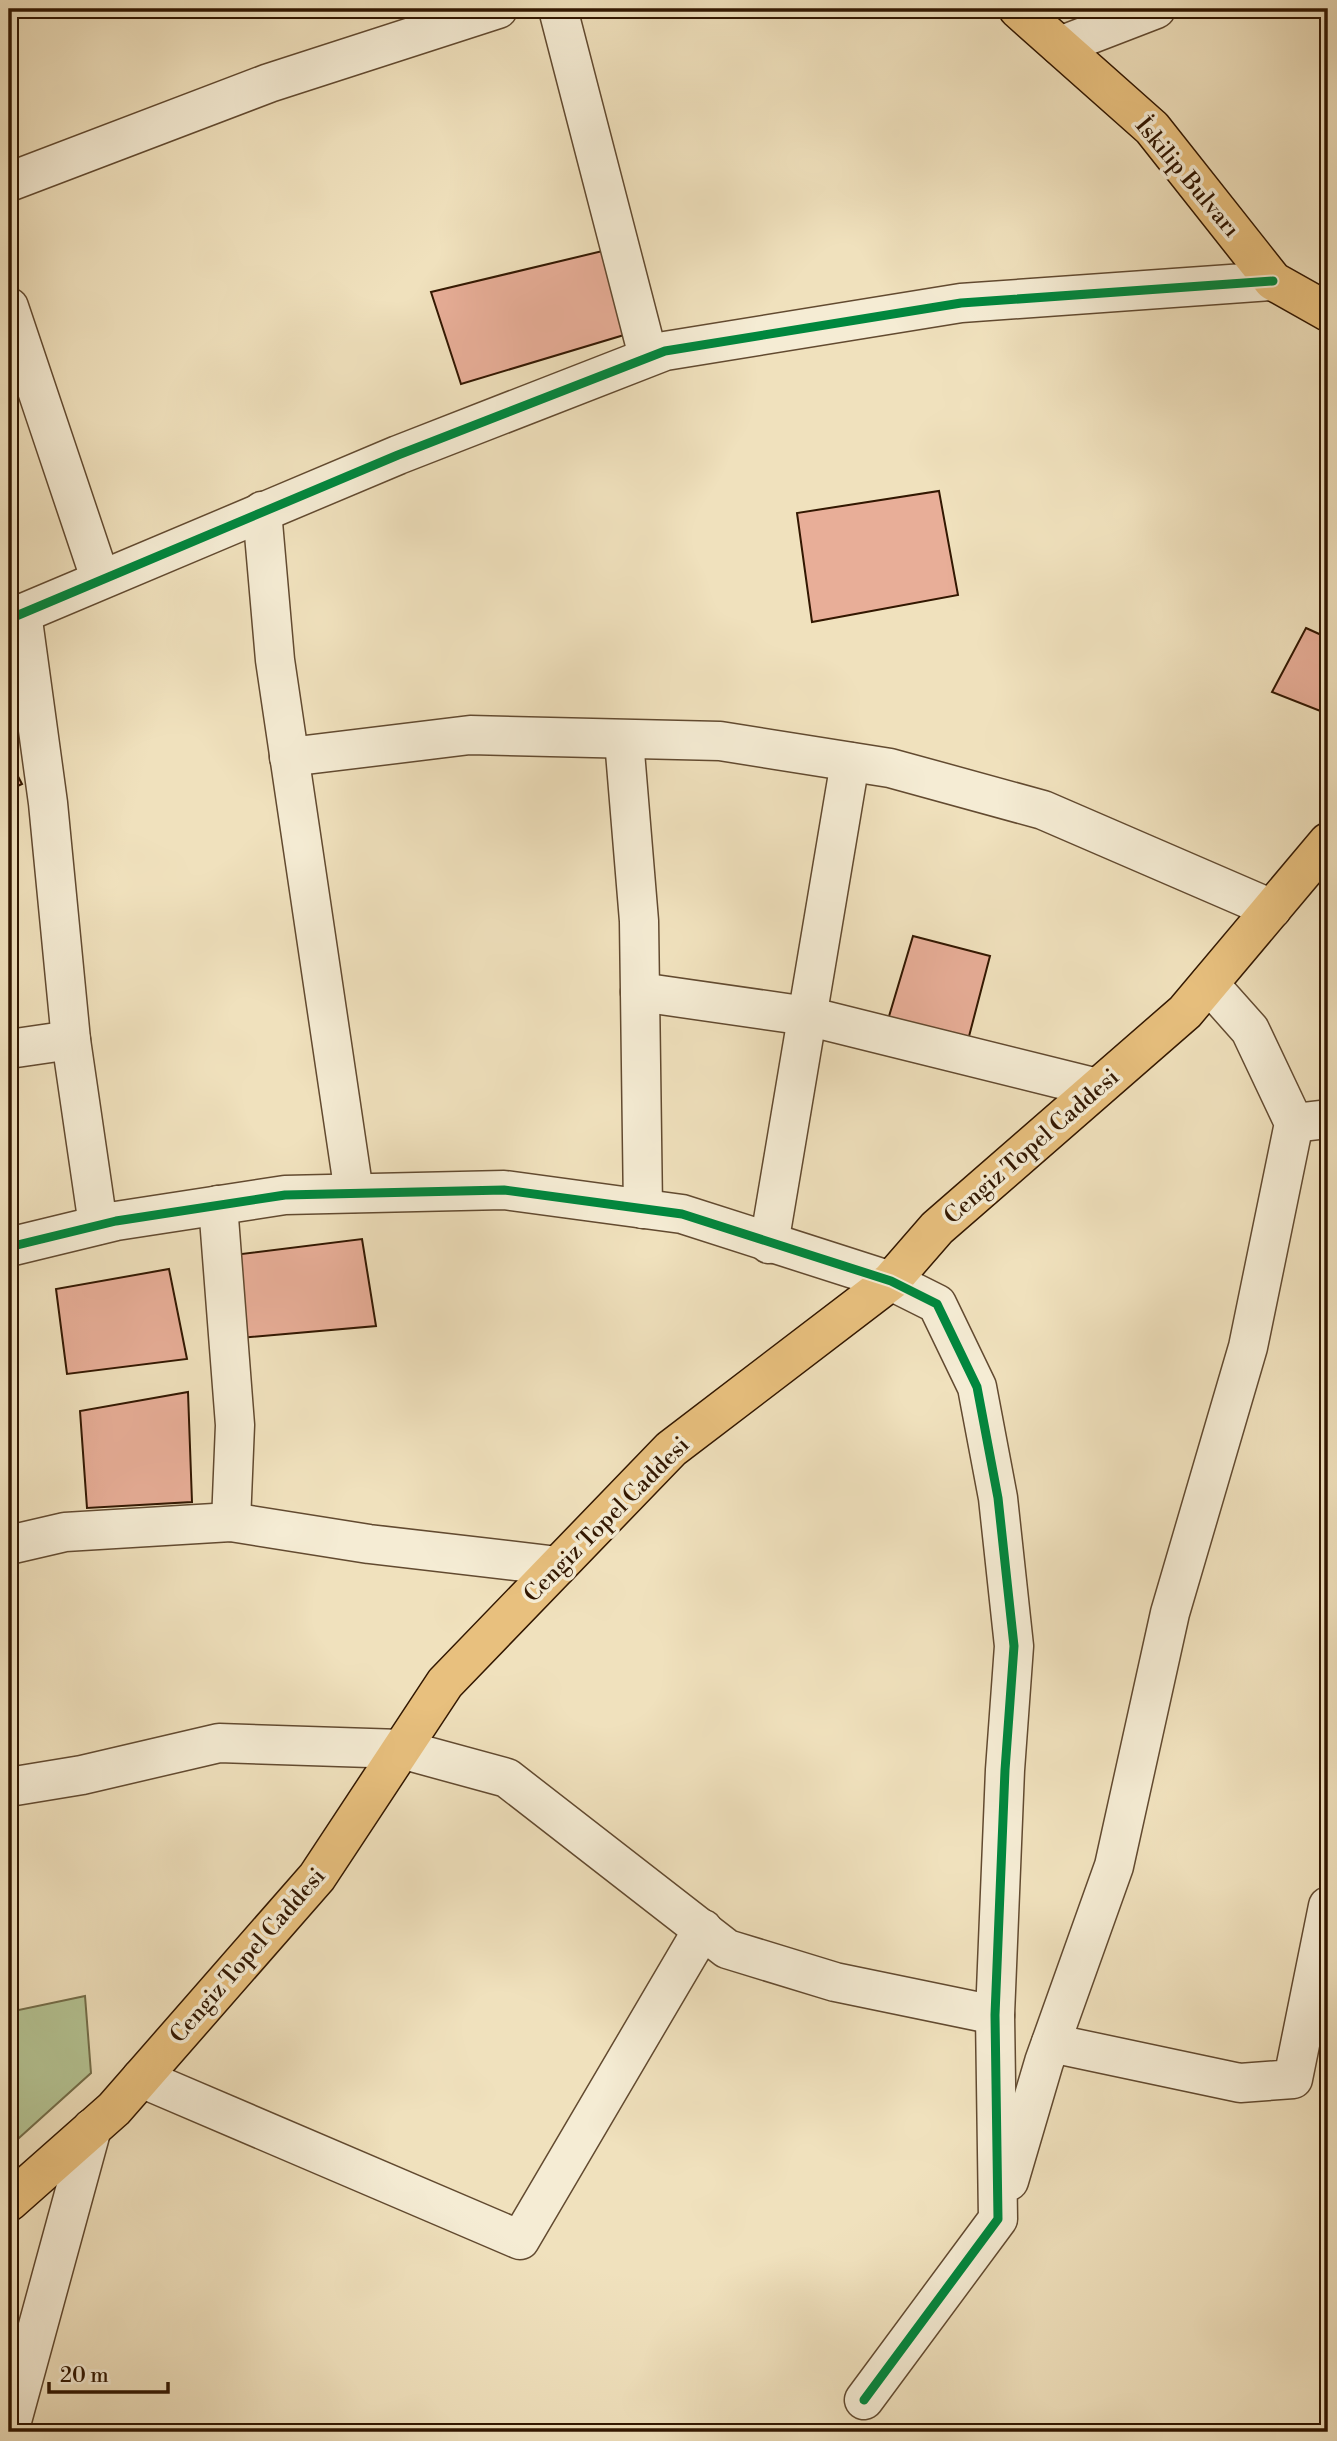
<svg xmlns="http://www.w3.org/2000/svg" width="1337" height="2441" font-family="'Libre Bodoni',serif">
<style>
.green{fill:#b5c494;stroke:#746e4a;stroke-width:2}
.building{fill:#e8ae98;stroke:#321701;stroke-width:2}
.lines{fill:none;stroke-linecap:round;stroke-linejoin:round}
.minor-casing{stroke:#624a30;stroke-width:41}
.major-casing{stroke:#321701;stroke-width:41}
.minor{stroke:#f5ecd4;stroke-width:38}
.major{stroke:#e8c07e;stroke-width:38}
.cycleway-casing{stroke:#f5ecd4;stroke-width:13}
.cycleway{stroke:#00873e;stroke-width:9}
.labels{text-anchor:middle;stroke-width:7;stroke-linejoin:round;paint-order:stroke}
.street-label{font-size:23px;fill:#321701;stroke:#f5ecd4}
</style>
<rect width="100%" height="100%" fill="#f0e1bd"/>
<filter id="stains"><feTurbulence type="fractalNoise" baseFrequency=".00286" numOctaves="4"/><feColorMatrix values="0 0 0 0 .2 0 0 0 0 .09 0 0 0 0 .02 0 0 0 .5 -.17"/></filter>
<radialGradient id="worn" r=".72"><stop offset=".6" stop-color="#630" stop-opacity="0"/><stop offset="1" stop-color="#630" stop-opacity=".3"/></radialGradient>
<path class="green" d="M85 1996 91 2073 9 2147V2012Z"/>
<g class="building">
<path d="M611 249 634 332 461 384 431 292Z"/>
<path d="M939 491 958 595 812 622 797 513Z"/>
<path d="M1306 628 1328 638V714L1272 692Z"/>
<path d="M9 759 22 784 9 790Z"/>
<path d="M913 936 990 956 967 1044 887 1023Z"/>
<path d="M362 1239 376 1326 240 1338 233 1255Z"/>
<path d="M169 1269 187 1359 67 1374 56 1289Z"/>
<path d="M188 1392 192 1502 87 1508 80 1411Z"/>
</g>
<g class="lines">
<g class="minor-casing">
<g id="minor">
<path d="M558 9 648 356"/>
<path d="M1060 46 1156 9"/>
<path d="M9 182 269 83 498 9"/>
<path d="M9 307 100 578"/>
<path d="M262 511 275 660 354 1193"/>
<path d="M22 613 48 803 71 1040 98 1225"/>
<path d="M9 619 398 455 665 351 961 303 1273 281"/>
<path d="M624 740 639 921 643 1209"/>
<path d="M289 757 470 735 720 741 890 768 1043 810 1272 909"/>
<path d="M640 992 807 1016 1097 1088"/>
<path d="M9 1049 71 1040"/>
<path d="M1294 1123 1328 1119"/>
<path d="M218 1205 235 1425 231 1522"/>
<path d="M769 1244 850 762"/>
<path d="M9 1247 116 1221 285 1195 504 1190 682 1214 891 1281 937 1304 977 1387 998 1498 1014 1646 1005 1770 995 2015 998 2219 864 2400"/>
<path d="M9 1545 65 1532 231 1522 369 1544 558 1566"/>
<path d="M9 1787 82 1775 219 1743 401 1749 507 1778 727 1949 835 1982 995 2015"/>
<path d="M1051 2043 1240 2083 1293 2079 1328 1906"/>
<path d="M141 2078 520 2240 703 1929"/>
<path d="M1009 2181 1044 2062 1114 1866 1170 1613 1248 1347 1294 1123 1250 1030 1209 984"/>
<path d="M9 2432 92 2128"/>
</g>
</g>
<g class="major-casing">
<g id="major">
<path d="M1018 9 1152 128 1273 281 1328 312"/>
<path d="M9 2202 114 2109 317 1877 445 1683 671 1449 891 1281 937 1228 1185 1012 1328 842"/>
</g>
</g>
<use href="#minor" class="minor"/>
<use href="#major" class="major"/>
<g class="cycleway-casing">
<g id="cycleway">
<path d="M9 619 398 455 665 351 961 303 1273 281"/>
<path d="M9 1247 116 1221 285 1195 504 1190 682 1214 891 1281 937 1304 977 1387 998 1498 1014 1646 1005 1770 995 2015 998 2219 864 2400"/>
</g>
</g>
<use href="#cycleway" class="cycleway"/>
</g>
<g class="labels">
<g class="street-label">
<text transform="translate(1188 177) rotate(50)" y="8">İskilip Bulvarı</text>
<text transform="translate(1031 1146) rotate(-41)" y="8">Cengiz Topel Caddesi</text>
<text transform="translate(606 1519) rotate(-45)" y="8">Cengiz Topel Caddesi</text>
<text transform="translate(247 1955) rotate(-49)" y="8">Cengiz Topel Caddesi</text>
</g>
</g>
<rect width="1337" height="2441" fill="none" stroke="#f0e1bd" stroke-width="35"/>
<rect x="10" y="10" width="1316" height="2420" fill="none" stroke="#321701" stroke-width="3.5"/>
<rect x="18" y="18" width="1302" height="2406" fill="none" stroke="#321701" stroke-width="2"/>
<path d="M49 2382v10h119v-10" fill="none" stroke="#321701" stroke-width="3.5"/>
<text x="60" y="2382" font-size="21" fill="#321701" stroke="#f5ecd4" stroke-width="5" paint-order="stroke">20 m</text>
<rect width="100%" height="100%" filter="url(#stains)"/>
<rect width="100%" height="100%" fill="url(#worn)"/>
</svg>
